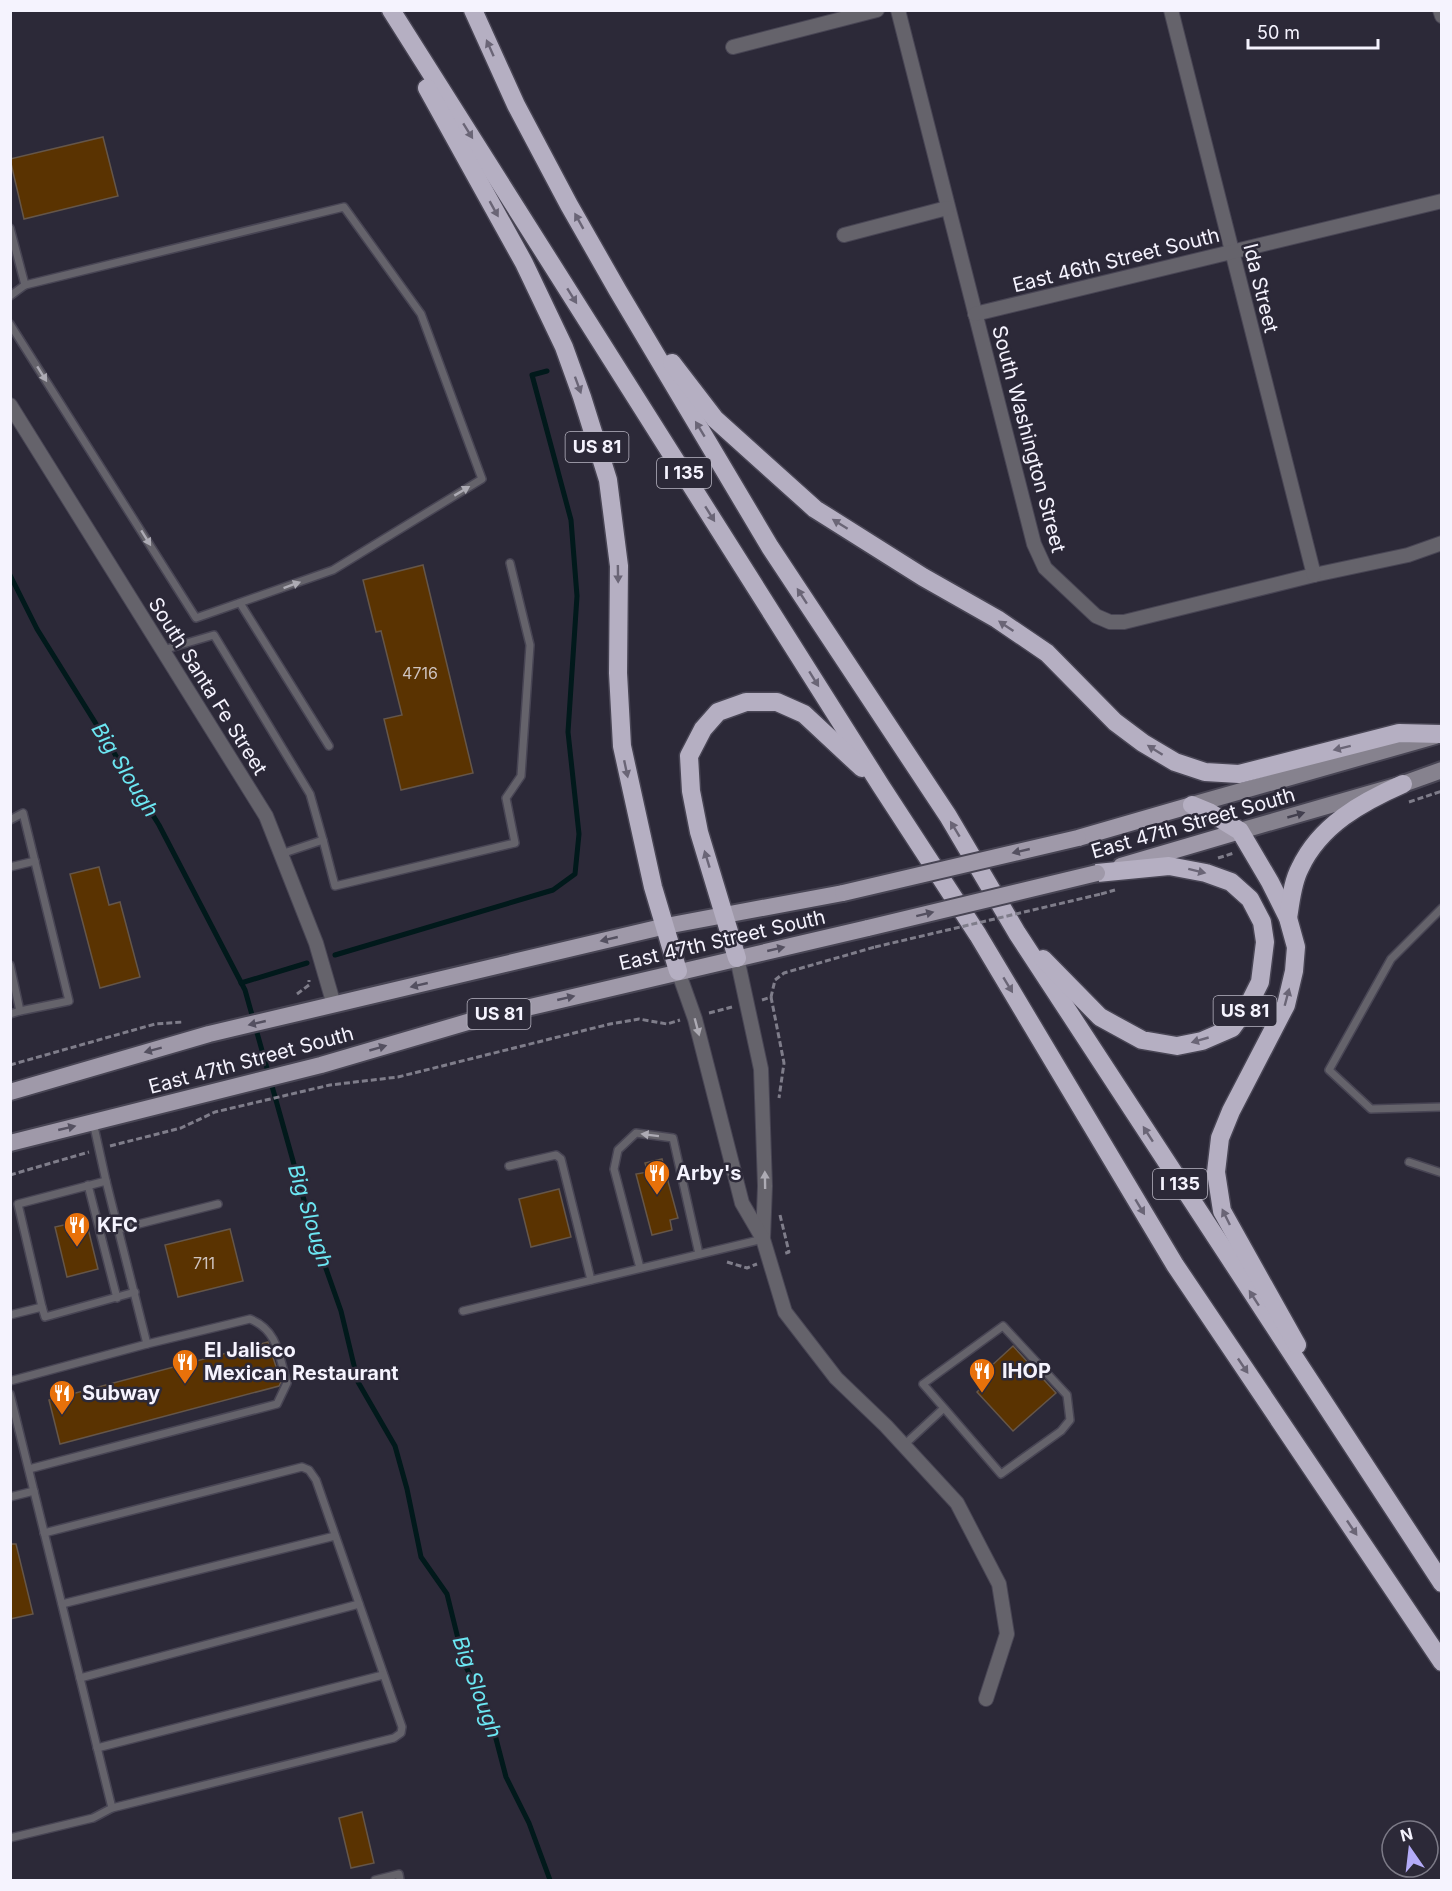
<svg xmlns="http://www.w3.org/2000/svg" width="1452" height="1891" font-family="Inter,sans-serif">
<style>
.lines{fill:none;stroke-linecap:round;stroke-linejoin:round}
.stream{stroke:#01191b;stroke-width:5}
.building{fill:#5a3301;stroke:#655649;stroke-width:1.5}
.service-casing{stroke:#484554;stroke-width:10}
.minor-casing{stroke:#484554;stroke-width:16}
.secondary-casing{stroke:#484554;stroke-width:20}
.primary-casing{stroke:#484554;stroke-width:20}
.motorway-casing{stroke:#484554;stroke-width:21}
.path{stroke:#7f7d8a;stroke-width:3;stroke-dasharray:6 3;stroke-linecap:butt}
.service{stroke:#65636b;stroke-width:7}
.minor{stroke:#65636b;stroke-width:14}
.secondary{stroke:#86828e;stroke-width:16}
.primary{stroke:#9f99a9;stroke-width:16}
.motorway{stroke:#b5afc2;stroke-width:18}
.primary-bridge-casing{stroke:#484554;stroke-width:20;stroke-linecap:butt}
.path-bridge{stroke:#7f7d8a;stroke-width:3;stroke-dasharray:6 3;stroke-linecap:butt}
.primary-bridge{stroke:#9f99a9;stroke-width:16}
.oneway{fill:#6a6576}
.oneway2{fill:#adabb4}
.oneway3{fill:#423f4e}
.oneway4{fill:#545060}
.labels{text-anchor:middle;stroke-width:5;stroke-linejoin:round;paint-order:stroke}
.number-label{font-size:16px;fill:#cec3bf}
.shield{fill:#2c2938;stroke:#b9b6c3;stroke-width:1.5}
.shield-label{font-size:18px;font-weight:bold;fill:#f5f3fe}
.street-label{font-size:20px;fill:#f5f3fe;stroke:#2c2938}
.poi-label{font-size:20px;font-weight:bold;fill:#f5f3fe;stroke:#2c2938;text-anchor:start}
.water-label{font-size:21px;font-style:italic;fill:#6ce7f3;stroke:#2c2938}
</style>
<rect width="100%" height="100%" fill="#2c2938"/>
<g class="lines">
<g class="stream">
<path d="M10 575 37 629 159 825 245 990 313 1232 341 1311 358 1382 395 1446 407 1489 421 1557 447 1594 464 1663 489 1712 506 1777 529 1823 550 1880"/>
<path d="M335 955 553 890 575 874 579 834 568 732 577 596 571 520 532 375 547 371"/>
<path d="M241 983 307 963"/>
</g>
</g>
<g class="building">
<path d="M103 137 118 196 24 219 10 159Z"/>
<path d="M423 565 473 773 401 790 384 719 402 715 381 631 376 632 363 580Z"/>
<path d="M99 867 109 905 120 902 140 977 100 988 70 874Z"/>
<path d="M662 1159 678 1218 670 1220 672 1230 652 1235 636 1174 648 1172 645 1163Z"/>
<path d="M559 1189 571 1237 531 1247 519 1199Z"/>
<path d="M86 1220 98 1269 67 1277 55 1227Z"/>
<path d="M230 1229 243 1281 178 1297 165 1245Z"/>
<path d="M268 1342 281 1382 279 1386 60 1444 49 1400Z"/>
<path d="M1013 1346 1056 1393 1013 1431 977 1392 983 1386 977 1379Z"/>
<path d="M10 1544H16L33 1614 10 1619Z"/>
<path d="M362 1812 374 1863 351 1868 339 1818Z"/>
</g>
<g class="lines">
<g class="service-casing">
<g id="service">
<path d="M10 228 25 285 10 296"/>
<path d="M10 324 196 618 333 570 482 479 421 314 344 207 25 285"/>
<path d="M240 603 329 746"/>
<path d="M163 650 214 635 310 794 323 840"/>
<path d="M10 820 23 813 69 1001 20 1011"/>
<path d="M281 854 323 840 335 886 515 843 506 798 521 776 530 645 510 563"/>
<path d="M10 867 35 861"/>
<path d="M1442 908 1391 959 1329 1070 1371 1109 1442 1107"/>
<path d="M10 965 20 1011 10 1014"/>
<path d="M93 1122 106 1181 147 1344"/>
<path d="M1409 1162 1442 1173"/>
<path d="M509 1166 556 1155 561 1159 591 1280"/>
<path d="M88 1185 117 1298"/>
<path d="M119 1229 218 1204"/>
<path d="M640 1268 614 1169 618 1150 636 1133 673 1138 699 1254"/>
<path d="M42 1307 18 1204 106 1181"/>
<path d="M463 1311 763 1239"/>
<path d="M10 1315 42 1307 45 1317 135 1292"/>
<path d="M10 1381 147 1344 250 1319C278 1330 279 1356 287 1383L277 1404 29 1469"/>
<path d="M10 1394 112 1808 93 1818 10 1838"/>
<path d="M904 1445 944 1408 923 1384 1003 1326 1067 1395 1070 1420 1061 1431 1001 1474 944 1408"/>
<path d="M10 1497 34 1491"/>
<path d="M44 1533 302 1467 309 1470 316 1480 402 1727 401 1733 394 1738 112 1808"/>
<path d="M62 1604 335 1536"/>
<path d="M80 1678 359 1604"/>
<path d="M97 1748 383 1675"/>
<path d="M375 1880 399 1874 400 1880"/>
</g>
</g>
<g class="minor-casing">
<g id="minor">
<path d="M898 10 1034 544 1045 568 1096 616 1110 622H1124L1314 575 1408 555 1442 543"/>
<path d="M1171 10 1314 575"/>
<path d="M1440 10 1442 16"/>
<path d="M733 47 877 10"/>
<path d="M844 235 947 208"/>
<path d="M975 314 1442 201"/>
<path d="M10 405 266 816 316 943 334 1005"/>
<path d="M737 958 761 1069 765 1186 763 1239"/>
<path d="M678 971 695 1019 742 1203 763 1239 785 1312 836 1378 886 1426 957 1503 999 1584 1007 1634 986 1699"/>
</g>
</g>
<g class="secondary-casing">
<g id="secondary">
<path d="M1192 805 1435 736"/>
<path d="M1240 831 1403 784 1442 770"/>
</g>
</g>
<g class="primary-casing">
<g id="primary">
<path d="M1078 838 1192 805"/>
<path d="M1121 866 1240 831"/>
<path d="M10 1092 209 1034 666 926 843 893"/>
<path d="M10 1143 321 1065 471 1021 868 928"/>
</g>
</g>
<g class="motorway-casing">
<g id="motorway">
<path d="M391 10 881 786 978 935 1175 1265 1442 1662"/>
<path d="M473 10 516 105 569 205 618 291 770 547 948 816 1017 933 1442 1583"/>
<path d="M427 88 524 263 564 347 582 397 608 480 619 566 618 673 622 746 653 887 678 971"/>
<path d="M672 363 715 419 815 509 923 577 997 619 1047 653 1115 722 1143 743 1175 762 1205 772 1239 774 1399 733 1441 734"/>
<path d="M1192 805 1209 812 1240 831 1270 882 1288 918 1296 947 1294 971 1286 1005 1231 1111 1220 1138 1216 1172 1222 1211 1297 1345"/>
<path d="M1288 918C1291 901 1292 883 1300 868 1320 825 1362 802 1403 784"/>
<path d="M737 958 699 832 691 791 689 756 703 729 718 712 746 702H777L804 714 862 768"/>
<path d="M1043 959 1100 1017 1142 1040 1177 1046 1202 1041 1232 1028 1248 1006 1260 982 1265 942 1262 922 1250 899 1231 882 1206 873 1169 866 1097 873"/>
</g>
</g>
<g class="path">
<path d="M1409 802 1442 791"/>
<path d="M1218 858 1234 853"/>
<path d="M1101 894 1115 890"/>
<path d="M297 994 309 985V980"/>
<path d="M771 997 784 1063 779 1098"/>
<path d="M762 1000 771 997 775 980 784 973 875 947"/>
<path d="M709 1013 732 1007"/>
<path d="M10 1065 155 1024 183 1022"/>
<path d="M110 1146 181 1128 215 1112 330 1085 398 1077 610 1024 639 1019 667 1024 680 1020"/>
<path d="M10 1175 89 1152"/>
<path d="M780 1215 789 1252 783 1254"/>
<path d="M727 1262 747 1268 757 1264"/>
</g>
<use href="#service" class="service"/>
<use href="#minor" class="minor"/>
<use href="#secondary" class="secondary"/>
<use href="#primary" class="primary"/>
<use href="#motorway" class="motorway"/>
<g class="primary-bridge-casing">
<g id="primary-bridge">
<path d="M843 893 1078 838"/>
<path d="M868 928 1097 873"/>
</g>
</g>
<path class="path-bridge" d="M875 947 1101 894"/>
<use href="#primary-bridge" class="primary-bridge"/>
</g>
<defs><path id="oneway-solid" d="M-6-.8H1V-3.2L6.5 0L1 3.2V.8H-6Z" transform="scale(1.5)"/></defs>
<g class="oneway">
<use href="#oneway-solid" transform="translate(490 48) rotate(-114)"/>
<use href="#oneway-solid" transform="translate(468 131) rotate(58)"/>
<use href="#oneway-solid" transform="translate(494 209) rotate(61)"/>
<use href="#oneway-solid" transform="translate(579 221) rotate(-119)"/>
<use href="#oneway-solid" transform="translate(572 296) rotate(58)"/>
<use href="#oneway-solid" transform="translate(578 385) rotate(70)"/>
<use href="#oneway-solid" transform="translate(700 429) rotate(-121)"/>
<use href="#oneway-solid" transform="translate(710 514) rotate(58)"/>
<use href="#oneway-solid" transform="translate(840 524) rotate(-148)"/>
<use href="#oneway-solid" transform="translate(618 574) rotate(89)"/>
<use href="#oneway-solid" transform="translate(802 596) rotate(-123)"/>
<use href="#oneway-solid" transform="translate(1006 626) rotate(-146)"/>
<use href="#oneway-solid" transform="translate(814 679) rotate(58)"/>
<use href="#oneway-solid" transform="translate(1342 748) rotate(166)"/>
<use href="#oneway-solid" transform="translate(1155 750) rotate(-148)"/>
<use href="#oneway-solid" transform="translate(626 769) rotate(78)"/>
<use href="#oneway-solid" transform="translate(955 829) rotate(-121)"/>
<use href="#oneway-solid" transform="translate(707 859) rotate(-107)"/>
<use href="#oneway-solid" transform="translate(1197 871) rotate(14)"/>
<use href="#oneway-solid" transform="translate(1008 985) rotate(59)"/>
<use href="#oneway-solid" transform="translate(1287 997) rotate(-75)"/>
<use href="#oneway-solid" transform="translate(1200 1040) rotate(164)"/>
<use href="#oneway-solid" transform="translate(1148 1134) rotate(-123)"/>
<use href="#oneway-solid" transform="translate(1140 1207) rotate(59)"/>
<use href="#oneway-solid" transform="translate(1226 1217) rotate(-116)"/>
<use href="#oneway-solid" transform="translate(1254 1298) rotate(-123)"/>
<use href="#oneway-solid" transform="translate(1243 1366) rotate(56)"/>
<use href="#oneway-solid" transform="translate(1352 1528) rotate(56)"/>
</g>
<g class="oneway2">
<use href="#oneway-solid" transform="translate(42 374) rotate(58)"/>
<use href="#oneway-solid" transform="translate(462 491) rotate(-31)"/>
<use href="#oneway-solid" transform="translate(146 538) rotate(58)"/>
<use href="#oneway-solid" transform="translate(292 585) rotate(-20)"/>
<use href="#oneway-solid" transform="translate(697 1027) rotate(75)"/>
<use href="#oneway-solid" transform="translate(650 1135) rotate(-173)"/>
<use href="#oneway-solid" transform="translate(765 1180) rotate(-91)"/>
</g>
<use class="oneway3" href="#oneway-solid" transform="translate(1296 815) rotate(-16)"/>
<g class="oneway4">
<use href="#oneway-solid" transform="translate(1021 851) rotate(167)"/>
<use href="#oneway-solid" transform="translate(925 914) rotate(-14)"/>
<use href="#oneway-solid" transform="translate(609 939) rotate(167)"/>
<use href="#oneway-solid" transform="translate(776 949) rotate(-13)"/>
<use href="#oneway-solid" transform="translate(419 985) rotate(167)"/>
<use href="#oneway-solid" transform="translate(566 998) rotate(-13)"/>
<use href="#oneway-solid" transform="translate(257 1023) rotate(167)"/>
<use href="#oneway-solid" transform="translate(378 1048) rotate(-16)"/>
<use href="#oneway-solid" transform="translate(153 1050) rotate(165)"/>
<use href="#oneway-solid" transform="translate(67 1128) rotate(-13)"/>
</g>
<defs>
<g id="restaurant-pin" transform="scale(1.35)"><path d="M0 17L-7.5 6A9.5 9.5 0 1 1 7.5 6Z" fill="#e8710a" stroke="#2c2938"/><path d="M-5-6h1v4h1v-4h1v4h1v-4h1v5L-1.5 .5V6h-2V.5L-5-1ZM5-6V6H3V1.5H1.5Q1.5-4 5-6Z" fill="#fff"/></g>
</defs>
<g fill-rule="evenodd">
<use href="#restaurant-pin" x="657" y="1173"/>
<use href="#restaurant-pin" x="77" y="1225"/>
<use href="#restaurant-pin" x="185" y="1362"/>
<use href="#restaurant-pin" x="982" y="1371"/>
<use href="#restaurant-pin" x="62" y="1393"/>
</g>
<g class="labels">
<g class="number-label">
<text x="420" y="679">4716</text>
<text x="204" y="1269">711</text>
</g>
<g class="shield">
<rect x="565.5" y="432" width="63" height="30" rx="4.5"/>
<rect x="657" y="458" width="54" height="30" rx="4.5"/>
<rect x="1213.5" y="996" width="63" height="30" rx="4.5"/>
<rect x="467.5" y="999" width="63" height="30" rx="4.5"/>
<rect x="1153" y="1169" width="54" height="30" rx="4.5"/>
</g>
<g class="shield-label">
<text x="597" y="453">US 81</text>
<text x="684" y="479">I 135</text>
<text x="1245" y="1017">US 81</text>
<text x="499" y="1020">US 81</text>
<text x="1180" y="1190">I 135</text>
</g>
<g class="street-label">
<text transform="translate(1116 260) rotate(-14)" y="7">East 46th Street South</text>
<text transform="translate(1261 288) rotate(76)" y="7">Ida Street</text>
<text transform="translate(1029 439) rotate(75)" y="7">South Washington Street</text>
<text transform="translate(208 686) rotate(58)" y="7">South Santa Fe Street</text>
<text transform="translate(1193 823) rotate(-16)" y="7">East 47th Street South</text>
<text transform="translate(722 940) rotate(-13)" y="7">East 47th Street South</text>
<text transform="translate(251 1060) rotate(-15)" y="7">East 47th Street South</text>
</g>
<g class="poi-label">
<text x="676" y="1180">Arby's</text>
<text x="97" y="1232">KFC</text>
<text x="204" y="1357">El Jalisco<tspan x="204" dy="23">Mexican Restaurant</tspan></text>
<text x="1002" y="1378">IHOP</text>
<text x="82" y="1400">Subway</text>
</g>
<g class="water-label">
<text transform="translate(125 770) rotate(58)" y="7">Big Slough</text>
<text transform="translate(310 1216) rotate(73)" y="7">Big Slough</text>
<text transform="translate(477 1687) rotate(70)" y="7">Big Slough</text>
</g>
</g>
<rect width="1452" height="1891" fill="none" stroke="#f5f3fe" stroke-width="24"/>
<g transform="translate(1410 1849) rotate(346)"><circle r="28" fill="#2c2938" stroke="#7c7a87" stroke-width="1.5"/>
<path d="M0-4.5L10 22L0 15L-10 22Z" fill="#b4acf9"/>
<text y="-9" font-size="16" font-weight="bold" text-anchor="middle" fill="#f5f3fe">N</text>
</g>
<path d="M1248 39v9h130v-9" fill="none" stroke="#f5f3fe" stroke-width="3"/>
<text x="1257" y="39" font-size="18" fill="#f5f3fe" stroke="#2c2938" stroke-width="4.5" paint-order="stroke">50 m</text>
</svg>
